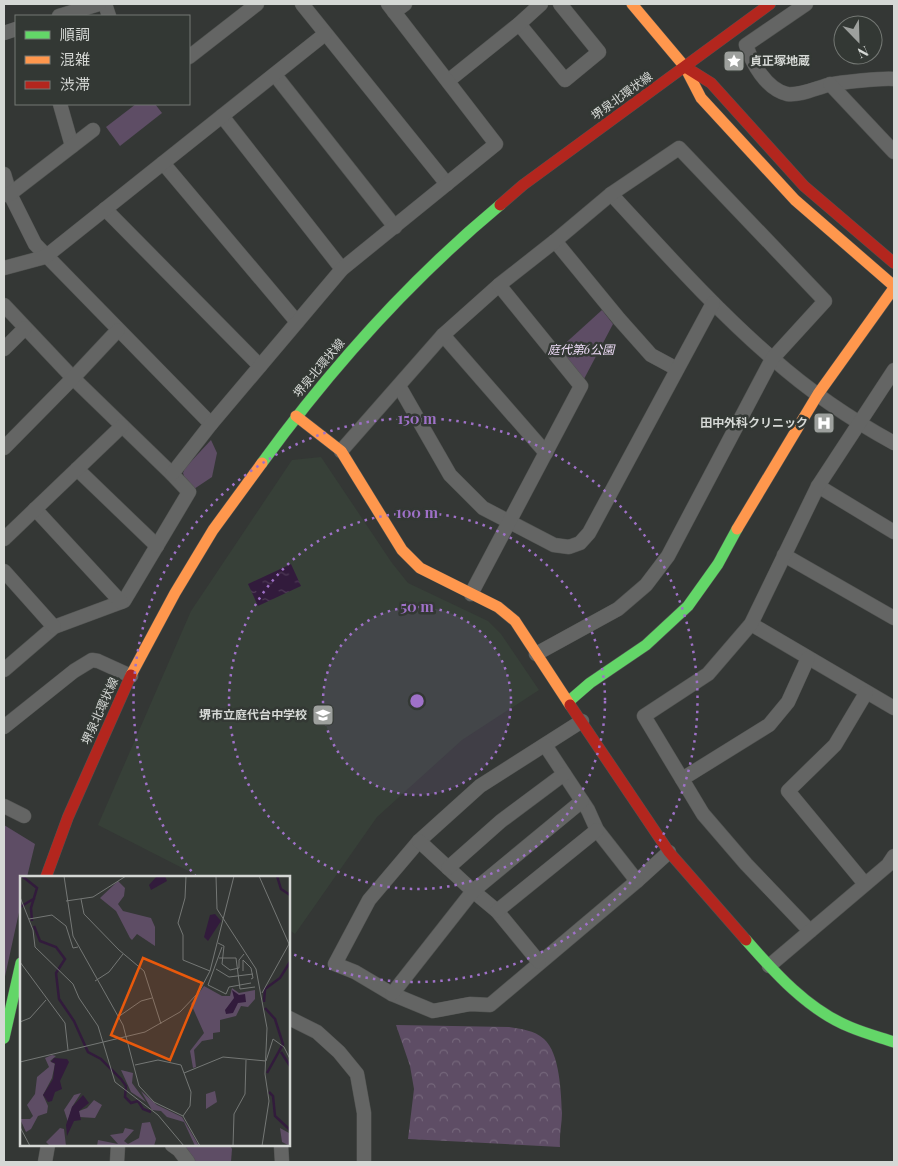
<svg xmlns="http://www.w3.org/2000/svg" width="898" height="1166" font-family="'Playfair Display','Noto Sans JP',serif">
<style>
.built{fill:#374038}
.forest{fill:url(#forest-crowns)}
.park{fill:#5e4d65}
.water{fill:url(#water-ripples)}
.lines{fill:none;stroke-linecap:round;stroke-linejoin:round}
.street-casing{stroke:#515351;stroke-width:15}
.fast-casing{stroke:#515351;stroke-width:12}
.slow-casing{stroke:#515351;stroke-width:12}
.jam-casing{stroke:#515351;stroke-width:12}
.street{stroke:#646564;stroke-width:14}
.fast{stroke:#63d668;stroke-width:11}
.slow{stroke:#ff974d;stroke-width:11}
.jam{stroke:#b3261e;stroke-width:11}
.ring{fill:none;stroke:#9f71c8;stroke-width:2.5;stroke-dasharray:2.5 5}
.labels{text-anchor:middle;stroke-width:5;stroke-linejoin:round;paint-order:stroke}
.poi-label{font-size:12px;font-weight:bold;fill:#d5d8d5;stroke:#333834;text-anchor:end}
.street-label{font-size:12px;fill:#d5d8d5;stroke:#333834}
.park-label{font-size:12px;font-style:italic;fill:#eddbf6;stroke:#333834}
.inset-river{fill:none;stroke:#321b3c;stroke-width:2.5}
.inset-road{fill:none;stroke:#747775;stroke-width:1}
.view{fill:#e8590c;fill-opacity:0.15;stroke:#e8590c;stroke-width:2.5}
.inset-edge{fill:none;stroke:#d5d8d5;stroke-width:2.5}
.centre{fill:#9f71c8;stroke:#333834;stroke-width:2.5}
.ring-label{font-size:15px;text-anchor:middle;font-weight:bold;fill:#9f71c8;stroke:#333834;stroke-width:5;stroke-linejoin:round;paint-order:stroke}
</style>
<defs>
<pattern id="forest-crowns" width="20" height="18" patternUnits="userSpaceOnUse" patternTransform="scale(1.25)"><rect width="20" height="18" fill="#5e4d65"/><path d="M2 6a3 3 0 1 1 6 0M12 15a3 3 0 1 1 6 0" fill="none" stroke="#74667a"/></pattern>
<pattern id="water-ripples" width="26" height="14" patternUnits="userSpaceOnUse" patternTransform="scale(1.25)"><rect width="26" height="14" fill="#321b3c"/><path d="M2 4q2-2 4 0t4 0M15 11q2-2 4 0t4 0" fill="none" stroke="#4f3b57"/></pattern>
</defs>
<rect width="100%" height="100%" fill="#343735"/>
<path class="built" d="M321 457 392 563 408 583 488 621 501 634 539 690 462 740 377 817 295 934 289 930V877H200L98 825 191 611 292 460Z"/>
<path class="forest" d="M396 1025 509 1027C521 1029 534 1030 544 1039 560 1053 561 1093 562 1113 562 1124 559 1135 560 1147L408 1139 414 1089 410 1066Z"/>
<g class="park">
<path d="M136 104H155L162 113 120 146 106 127Z"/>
<path d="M602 310 613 324 584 379 559 349Z"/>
<path d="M211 440 217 453 212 477 194 489 185 479 183 473 185 468Z"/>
<path d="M4 825 35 844 27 877H21V903L4 981Z"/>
<path d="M187 1145H230L232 1149 231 1162H196L185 1147Z"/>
</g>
<path class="water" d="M291 564 301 586 258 606 248 584Z"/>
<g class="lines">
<g class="street-casing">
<g id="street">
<path d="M105 4 109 16"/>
<path d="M302 4 447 184"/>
<path d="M806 4 746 45C752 63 766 89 787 94 800 96 816 88 828 85 841 82 882 78 894 79"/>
<path d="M394 12 405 4"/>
<path d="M59 16 99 4"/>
<path d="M519 24 565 80 599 52 560 4"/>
<path d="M4 33 16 29"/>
<path d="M189 57 257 4"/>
<path d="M275 75 395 227"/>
<path d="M448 81 519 24 541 4"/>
<path d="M830 84 894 152"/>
<path d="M60 104 72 146"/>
<path d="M222 116 342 269"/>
<path d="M163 163 297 322"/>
<path d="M4 174 10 194 35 244 211 424"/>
<path d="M611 194C663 250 714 308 772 358 808 390 852 420 894 443"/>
<path d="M4 195 10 194 93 130"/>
<path d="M105 209 260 366"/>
<path d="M555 241 619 319 651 355 677 369"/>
<path d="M4 268 45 257 325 34"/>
<path d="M4 305 73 378 172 474 189 492 124 601 54 627 4 670"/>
<path d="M443 335 546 453"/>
<path d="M4 349 25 328"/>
<path d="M399 386 450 475 483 508 554 545 569 547 580 543 589 533 713 303"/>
<path d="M4 448 73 378 118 330"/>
<path d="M341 451 443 335 499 285"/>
<path d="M77 469 157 546"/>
<path d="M172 474 211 424 342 269 496 144 388 4"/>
<path d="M818 486 894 532"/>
<path d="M35 509 121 602"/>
<path d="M4 539 122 426"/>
<path d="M784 555 894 618"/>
<path d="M4 571 54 627"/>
<path d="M471 594 581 386 499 285 555 241 611 194 679 148 825 301 772 359 668 556 646 585 618 609 536 654"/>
<path d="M751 624 894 708"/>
<path d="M582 721 480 786 419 841 369 900 335 964 355 972 392 994 433 1011 470 1004 490 1005 637 881 669 852"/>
<path d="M4 727 74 671 92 660 98 661 131 676"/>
<path d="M545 745 588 810 597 830 637 881"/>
<path d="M682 779 769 725 788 702 808 658"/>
<path d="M4 806 24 816"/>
<path d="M419 841 473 891 497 911 539 962"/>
<path d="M448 868 501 821 564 774"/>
<path d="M865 884 788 791 835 745 866 693"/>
<path d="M497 911 597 830"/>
<path d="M810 931 746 864 703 814 644 716 708 674 751 624 818 486 894 370"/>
<path d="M769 966 888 865 894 856"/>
<path d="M392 994 473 891 582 801"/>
<path d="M289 1018 317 1032 339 1052 357 1074 364 1113V1162"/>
<path d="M172 1145 179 1150 188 1162"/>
<path d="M281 1145 282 1162"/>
<path d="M45 1162 48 1145"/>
<path d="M117 1162 118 1145"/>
</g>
</g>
<g class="fast-casing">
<g id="fast">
<path d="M262 463C331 368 410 280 500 205"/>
<path d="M568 702 590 683 646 645 688 606 718 564 737 529"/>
<path d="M746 940C775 973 808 1010 850 1027 864 1033 879 1037 894 1042"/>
<path d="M4 1038 21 963"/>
</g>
</g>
<g class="slow-casing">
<g id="slow">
<path d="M632 4 685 67 701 98 795 200 894 286"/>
<path d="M296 416 341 451 402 550 420 568 498 607 515 621 570 705"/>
<path d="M737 529 818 394 894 288"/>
<path d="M131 675 175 593 213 530 262 463"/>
</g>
</g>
<g class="jam-casing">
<g id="jam">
<path d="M687 68 711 83 804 186 894 263"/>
<path d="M500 205 523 185 770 4"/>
<path d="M570 705 669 852 746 940"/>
<path d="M46 877 68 817 131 675"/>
</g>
</g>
<use href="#street" class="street"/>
<use href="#fast" class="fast"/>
<use href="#slow" class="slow"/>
<use href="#jam" class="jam"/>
</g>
<circle cx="417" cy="701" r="94" fill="#9f71c8" fill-opacity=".12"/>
<g class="ring">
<circle cx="417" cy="701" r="94"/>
<circle cx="417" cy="701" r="188"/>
<path d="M196 877A282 282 0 1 1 289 952"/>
</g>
<defs>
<g id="sight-square" transform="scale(1.125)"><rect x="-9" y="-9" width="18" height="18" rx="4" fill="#9da09d" stroke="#333834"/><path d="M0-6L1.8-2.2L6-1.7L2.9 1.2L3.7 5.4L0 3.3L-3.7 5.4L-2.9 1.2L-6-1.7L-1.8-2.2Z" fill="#fff"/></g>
<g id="hospital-square" transform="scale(1.125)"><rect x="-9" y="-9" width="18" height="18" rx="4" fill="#9da09d" stroke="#333834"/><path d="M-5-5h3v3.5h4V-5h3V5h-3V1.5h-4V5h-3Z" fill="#fff"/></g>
<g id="school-square" transform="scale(1.125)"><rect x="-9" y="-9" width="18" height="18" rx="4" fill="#9da09d" stroke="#333834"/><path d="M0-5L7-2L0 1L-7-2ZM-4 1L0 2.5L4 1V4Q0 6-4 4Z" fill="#fff"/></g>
</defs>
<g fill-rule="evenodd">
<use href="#sight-square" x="734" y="61"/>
<use href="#hospital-square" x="824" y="423"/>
<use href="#school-square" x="323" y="715"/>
</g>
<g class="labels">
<g class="poi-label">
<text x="750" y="65" text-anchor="start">貞正塚地蔵</text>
<text x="808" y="427">田中外科クリニック</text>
<text x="307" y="719">堺市立庭代台中学校</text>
</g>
<g class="street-label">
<text transform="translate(622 96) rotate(-36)" y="4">堺泉北環状線</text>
<text transform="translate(319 368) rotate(-50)" y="4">堺泉北環状線</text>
<text transform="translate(100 711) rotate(-66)" y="4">堺泉北環状線</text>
</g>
<g class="park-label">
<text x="581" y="354">庭代第6公園</text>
</g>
</g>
<g transform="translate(20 876)">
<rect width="270" height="270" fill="#343735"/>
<path d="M121 215 137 229 162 241 179 270H175L164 246 147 241 141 235 132 234ZM40 252 44 253 46 270H30L26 266Z" fill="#5e4d65"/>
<path d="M32 179 36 180 30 185 35 188 32 202 23 219 28 230 27 237 18 240 11 253 6 256 0 243H10L13 240 7 229 15 218 17 201 29 191 25 182ZM101 194 113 197 112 207 126 226 111 216ZM61 217 52 231 48 246 44 234 54 219ZM74 224 82 229 75 242 59 241V235L67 232ZM130 246 136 263 134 270H77L78 264 98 268 90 259 103 257 105 252 114 254 104 265 108 268 119 262 122 247ZM260 252 269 257 270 270 262 266Z" fill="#5e4d65"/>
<path d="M98 5 105 12 104 20 98 28 103 35 131 42 135 51V70L117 58 112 64 110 62 96 35 80 22ZM184 110 202 120H210L212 112 219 117 235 114V123L228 131 221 130 216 140 200 144V156L193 157V163L182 165 174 174 176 191 173 192 170 175 184 157 171 128ZM195 215 197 226 186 233V218Z" fill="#5e4d65"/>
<path d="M137 0H145L147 5 131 14 129 9ZM195 38 201 45 188 65 184 61 190 39ZM212 114 219 119 225 118 226 126 218 127 213 137 206 138 205 134 214 122ZM34 182 47 183 49 186 40 205 42 213 35 216 32 225 28 226 23 219 33 203 35 187 31 186ZM63 219 69 227 59 235 61 244 54 245 47 260 46 249 52 231Z" fill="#321b3c"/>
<path class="inset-river" d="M2 0 17 12 11 32 12 45M257 0 261 13 270 19M0 31 15 22M14 50 20 65 36 71 45 83 36 97 39 123 54 145 68 176 81 183 101 203 106 210 105 221 111 227 118 225 123 233 131 236M244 126 245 113 260 102 270 86M245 132 255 143 263 168 247 197M261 176 270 190M249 216 253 220 255 240 270 254"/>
<path class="inset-road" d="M44 0 53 60 103 149 119 210 134 226 163 240 180 270M166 0 165 22 158 47 163 59V84L190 95M196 0 197 33 236 93 247 152 245 198 249 225 242 270M239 0 269 68 242 117M0 21 13 54 15 71 53 108 59 122 78 150 95 206 138 239 164 270M61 23 64 38 99 74 124 95 141 148M46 25 73 21 106 0M9 43 32 39 46 50 53 72 58 71M198 67 204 70 202 88 210 94 219 92V84L224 78M202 71 188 109 206 118 209 111 231 107M199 82H216L220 113 235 111M0 86 45 147 48 174M196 93 209 101 233 98M223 95V84L231 92 233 102 231 103M75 105 89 96 103 78M98 141 121 125 132 122M0 146 10 142 26 124M0 186 125 156 160 136 179 116 190 95 214 0M115 189 138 184 161 189 171 216 170 230 163 240M164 197 203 181 246 185 253 163 264 171 270 183M0 251 10 270M213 270 214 238 225 218 226 184"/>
<path class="view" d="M123 82 182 107 150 184 91 159Z"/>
<rect width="270" height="270" class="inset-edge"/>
</g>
<circle cx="417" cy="701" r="8" class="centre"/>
<g class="ring-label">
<text x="417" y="424">150 m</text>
<text x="417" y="518">100 m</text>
<text x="417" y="612">50 m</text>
</g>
<rect width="898" height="1166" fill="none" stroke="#d5d8d5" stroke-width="10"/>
<rect x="15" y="15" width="175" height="90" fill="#333834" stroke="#747874"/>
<rect x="25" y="31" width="25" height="8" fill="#63d668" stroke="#747874"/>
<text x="60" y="40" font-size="15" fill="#d5d8d5">順調</text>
<rect x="25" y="56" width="25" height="8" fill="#ff974d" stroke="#747874"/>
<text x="60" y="65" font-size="15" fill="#d5d8d5">混雑</text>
<rect x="25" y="81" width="25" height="8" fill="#b3261e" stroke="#747874"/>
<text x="60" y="90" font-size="15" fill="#d5d8d5">渋滞</text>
<g transform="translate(858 40) rotate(157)"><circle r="24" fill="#333834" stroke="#747874"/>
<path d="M0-4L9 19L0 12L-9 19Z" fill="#9da09d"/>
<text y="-8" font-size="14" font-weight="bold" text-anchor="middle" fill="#d5d8d5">N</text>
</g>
</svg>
